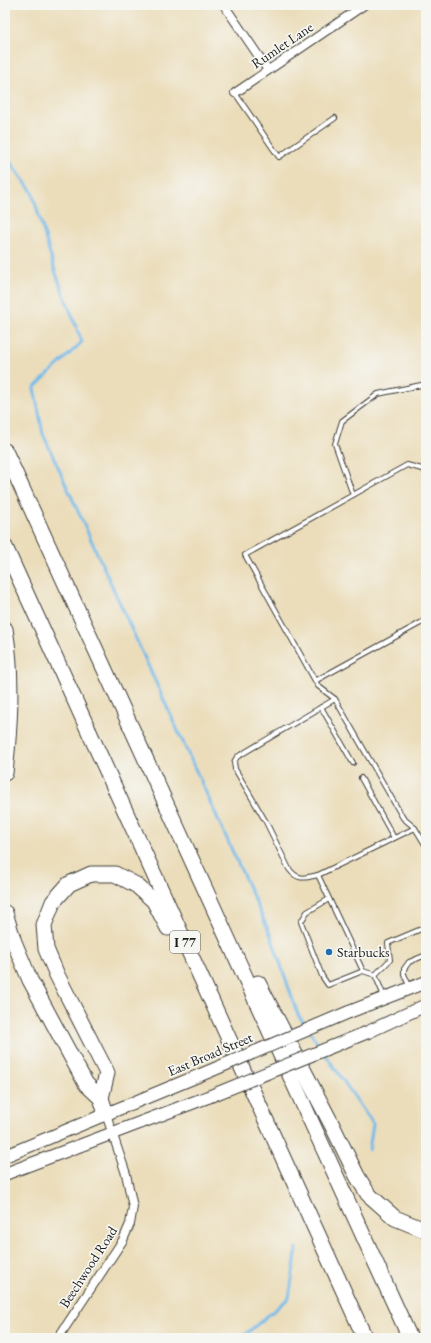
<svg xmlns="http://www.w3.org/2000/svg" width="431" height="1343" font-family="'EB Garamond',serif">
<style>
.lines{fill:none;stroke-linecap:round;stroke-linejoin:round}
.stream{stroke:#72baea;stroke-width:3}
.service-casing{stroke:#3b3934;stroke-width:6}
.minor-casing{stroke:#3b3934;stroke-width:10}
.secondary-casing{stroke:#3b3934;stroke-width:14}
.motorway-casing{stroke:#3b3934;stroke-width:17}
.service{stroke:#fff;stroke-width:4}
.minor{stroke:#fff;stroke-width:8}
.secondary{stroke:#fff;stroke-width:12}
.motorway{stroke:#fff;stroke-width:15}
.secondary-bridge-casing{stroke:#3b3934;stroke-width:14;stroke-linecap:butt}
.secondary-bridge{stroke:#fff;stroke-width:12}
.poi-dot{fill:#1f6fb2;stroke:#f6f6f2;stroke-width:1.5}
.labels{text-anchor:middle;stroke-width:3.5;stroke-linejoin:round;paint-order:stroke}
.shield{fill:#f6f6f2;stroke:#5d5d5c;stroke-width:1}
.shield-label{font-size:13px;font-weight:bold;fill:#1c1c1c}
.street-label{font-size:14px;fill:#1c1c1c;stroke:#f6f6f2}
.poi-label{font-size:14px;fill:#1c1c1c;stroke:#f6f6f2;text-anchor:start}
</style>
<rect width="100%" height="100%" fill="#f6f6f2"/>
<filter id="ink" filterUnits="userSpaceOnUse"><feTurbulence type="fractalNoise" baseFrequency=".025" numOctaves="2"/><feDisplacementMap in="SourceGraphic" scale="8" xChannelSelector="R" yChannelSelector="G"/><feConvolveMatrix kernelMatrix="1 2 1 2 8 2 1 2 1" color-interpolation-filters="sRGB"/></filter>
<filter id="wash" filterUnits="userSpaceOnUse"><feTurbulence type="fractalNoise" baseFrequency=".012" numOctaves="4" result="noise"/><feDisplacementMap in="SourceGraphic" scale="16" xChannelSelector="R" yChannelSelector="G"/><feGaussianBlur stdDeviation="0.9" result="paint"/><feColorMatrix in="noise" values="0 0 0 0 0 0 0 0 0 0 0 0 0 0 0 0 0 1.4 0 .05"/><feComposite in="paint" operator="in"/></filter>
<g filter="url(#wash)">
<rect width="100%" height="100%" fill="#ebddba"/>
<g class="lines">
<g class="stream">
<path d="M5 20 8 5"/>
<path d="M5 155 32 192 55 271 82 342 34 388 43 434 271 936 298 1015 307 1027"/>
<path d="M310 1032 320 1047"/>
<path d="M325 1054 373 1124 369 1150"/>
<path d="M241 1338 289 1298 297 1248"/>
</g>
</g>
</g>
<g filter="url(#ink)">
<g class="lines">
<g class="service-casing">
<g id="service">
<path d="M235 93 279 157 335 118"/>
<path d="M353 495 335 444 342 421 378 394 426 384"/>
<path d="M315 681 426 620"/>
<path d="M321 707 353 763"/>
<path d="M361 778 394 838"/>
<path d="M415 828 403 818 335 699 318 686 245 555 407 465 422 469 426 471"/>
<path d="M318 875C305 878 298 881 289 869L266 822 235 769 234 762 237 757 335 699"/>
<path d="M329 899 307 912 301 922 322 976 328 985 363 971"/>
<path d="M375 975 390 960 388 943 426 927"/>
<path d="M410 988 404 974V969L409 962 426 955"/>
<path d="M384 996 375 975 363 971 318 875 415 828 426 846"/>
</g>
</g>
<g class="minor-casing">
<g id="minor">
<path d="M224 5 268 70"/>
<path d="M235 93 364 5"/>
<path d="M58 1338 123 1240 130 1224 133 1207 126 1174 106 1114"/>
</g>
</g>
<g class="secondary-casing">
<g id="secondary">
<path d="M349 1012 426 982"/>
<path d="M368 1032 426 1005"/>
<path d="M5 1156 210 1071"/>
<path d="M5 1174 208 1097"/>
</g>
</g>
<g class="motorway-casing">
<g id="motorway">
<path d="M5 451 410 1338"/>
<path d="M5 547 365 1338"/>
<path d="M5 629C13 676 10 725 5 773"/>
<path d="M5 913 14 942 30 980 86 1084 101 1098 106 1114"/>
<path d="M258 983 332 1125 357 1176 368 1194 395 1218 422 1229H426"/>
<path d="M101 1098 107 1073 57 975 46 949 44 925 53 902 69 884 91 874H115L136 885 154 901 168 928"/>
</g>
</g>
<use href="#service" class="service"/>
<use href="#minor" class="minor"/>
<use href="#secondary" class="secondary"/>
<use href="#motorway" class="motorway"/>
<g class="secondary-bridge-casing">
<g id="secondary-bridge">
<path d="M210 1071 349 1012"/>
<path d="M208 1097 368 1032"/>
</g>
</g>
<use href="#secondary-bridge" class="secondary-bridge"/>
</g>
</g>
<circle class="poi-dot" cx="329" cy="952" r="4"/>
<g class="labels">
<rect class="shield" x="170" y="931" width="30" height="22" rx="3"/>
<g class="shield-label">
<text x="185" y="947">I 77</text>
</g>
<g class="street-label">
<text transform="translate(282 45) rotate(-34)" y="5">Rumlet Lane</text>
<text transform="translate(210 1054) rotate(-23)" y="5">East Broad Street</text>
<text transform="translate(88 1267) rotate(-57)" y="5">Beechwood Road</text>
</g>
<g class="poi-label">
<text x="337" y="957">Starbucks</text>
</g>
</g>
<rect width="431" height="1343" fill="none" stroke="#f6f6f2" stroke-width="20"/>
</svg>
